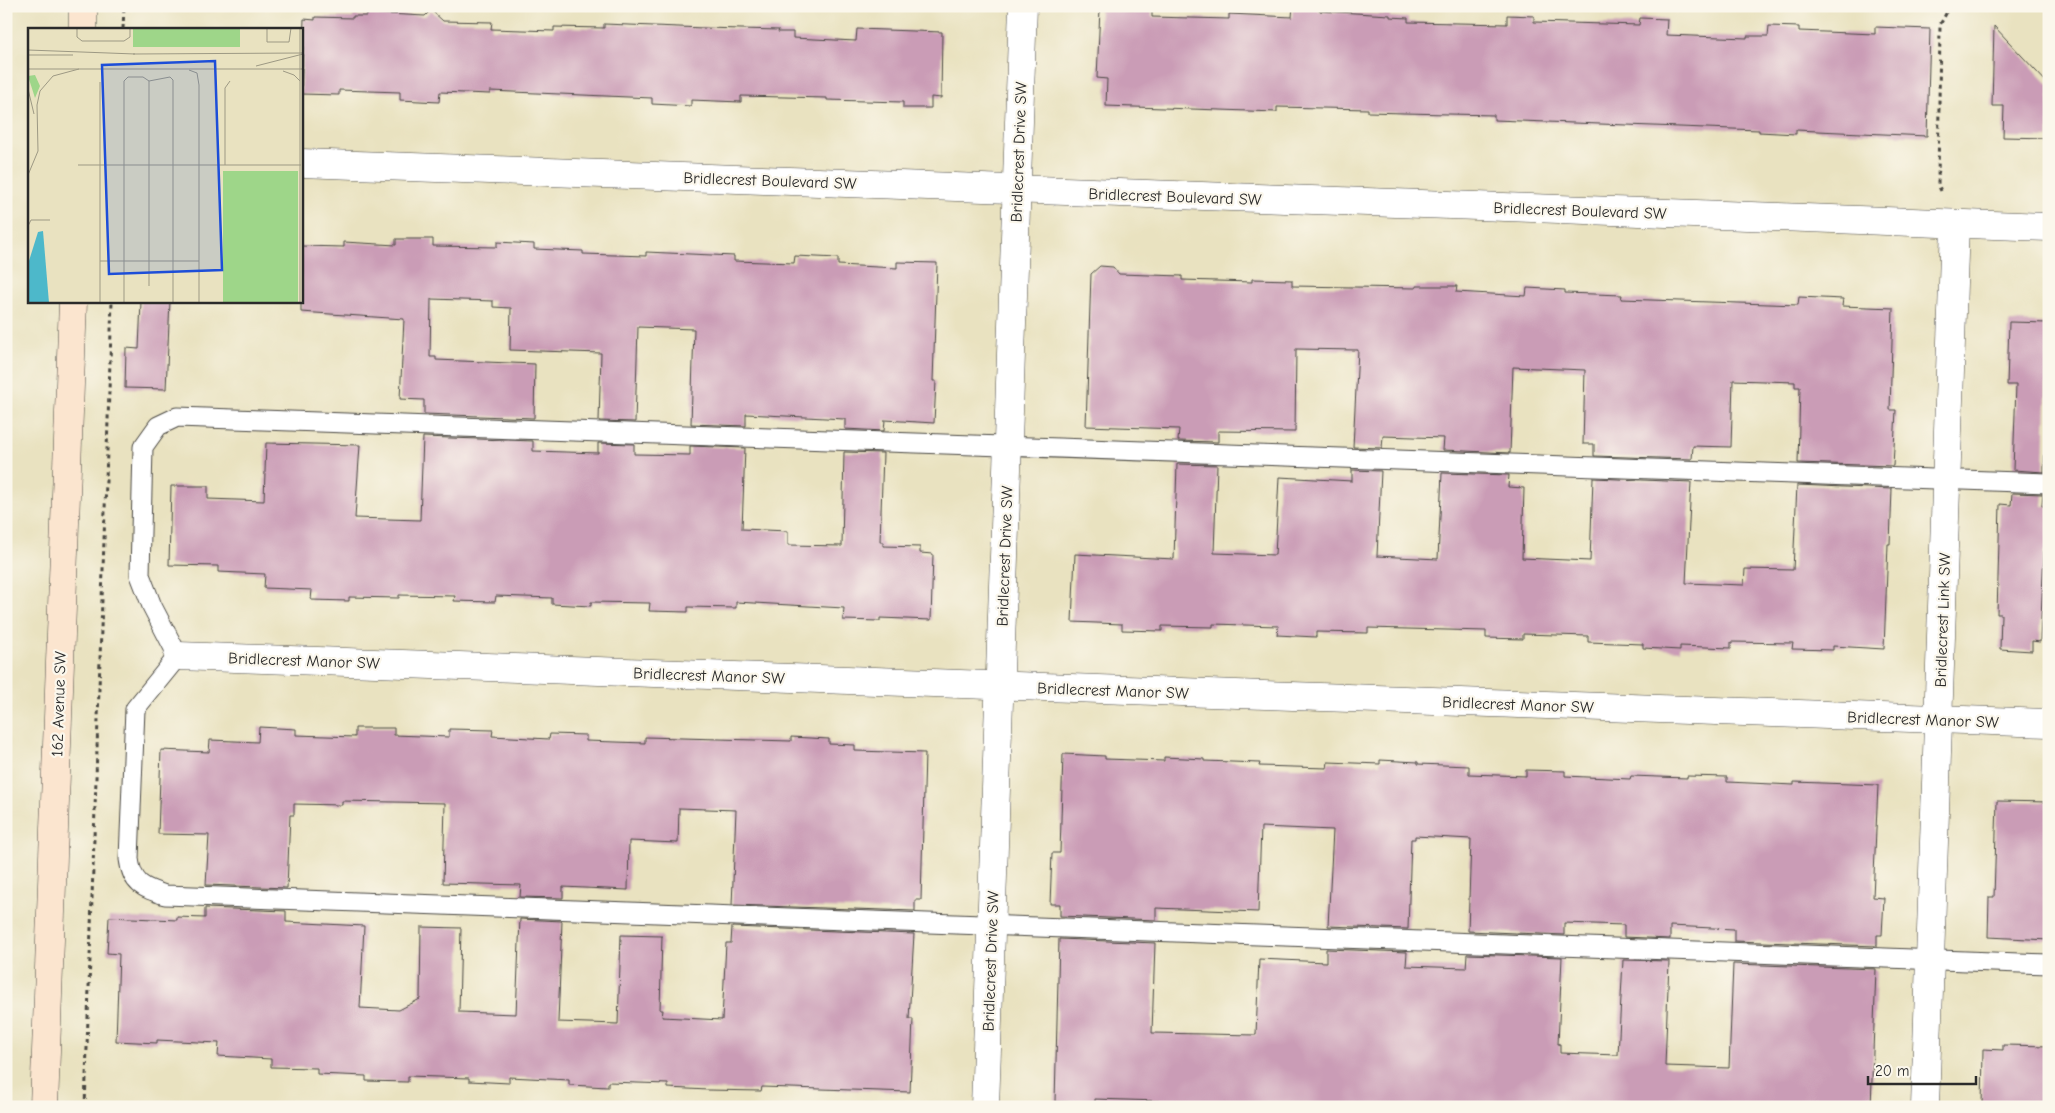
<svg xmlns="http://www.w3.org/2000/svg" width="2055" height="1113" font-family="'Comic Neue',sans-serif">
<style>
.building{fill:#ca9cb6}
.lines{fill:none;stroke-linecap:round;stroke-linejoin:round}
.service-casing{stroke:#484641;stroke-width:21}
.minor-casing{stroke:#484641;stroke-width:29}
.secondary-casing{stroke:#484641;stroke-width:29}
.path{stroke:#484641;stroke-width:3;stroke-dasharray:4 4;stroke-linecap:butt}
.service{stroke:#fff;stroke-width:19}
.minor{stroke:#fff;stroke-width:28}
.secondary{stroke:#fbe5cf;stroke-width:28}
.labels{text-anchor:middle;stroke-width:4.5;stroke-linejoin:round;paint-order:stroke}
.street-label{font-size:16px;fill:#2b2b2b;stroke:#fbf7ec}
.inset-road{fill:none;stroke:#9d9984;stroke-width:1}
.view{fill:#1d4ed8;fill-opacity:0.15;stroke:#1d4ed8;stroke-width:2.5}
.inset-edge{fill:none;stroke:#2b2b2b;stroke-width:2.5}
</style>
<rect width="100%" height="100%" fill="#fbf7ec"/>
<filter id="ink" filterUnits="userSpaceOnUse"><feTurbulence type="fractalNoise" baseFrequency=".02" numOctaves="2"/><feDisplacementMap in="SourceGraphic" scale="10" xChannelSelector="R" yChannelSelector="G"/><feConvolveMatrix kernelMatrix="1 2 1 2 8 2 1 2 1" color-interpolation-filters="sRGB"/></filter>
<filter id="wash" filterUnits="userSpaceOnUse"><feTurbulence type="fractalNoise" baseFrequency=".0096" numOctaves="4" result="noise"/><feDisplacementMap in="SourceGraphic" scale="20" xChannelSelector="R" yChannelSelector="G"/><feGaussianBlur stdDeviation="1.12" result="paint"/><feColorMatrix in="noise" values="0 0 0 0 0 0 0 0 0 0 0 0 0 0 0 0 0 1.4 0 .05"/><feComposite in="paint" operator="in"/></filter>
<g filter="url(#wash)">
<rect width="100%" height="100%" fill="#e9e2c0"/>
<g id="blocks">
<g class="building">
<path d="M1293 6H1319V11L1390 15V17L1408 18V22L1507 24V15L1534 16V22L1639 25 1640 18 1667 19 1666 35 1747 38V36H1768L1769 26 1799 27V31L1875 34V27L1930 29 1927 136 1796 130V134L1759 132V130L1494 120V115L1404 113 1368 112V109L1277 107V112L1106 106 1107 79 1097 78 1100 8 1152 9V17L1229 19V14L1292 17Z"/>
<path d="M431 10 443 21 492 22 491 29 554 31V27L604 28V24L704 28 779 30 778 32H793V38L856 41 857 29 942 32 941 98 931 97V108H903V102L827 100V98L741 96V102L691 100V106L652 104V98L490 91V94L440 92 439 102 400 100V92L339 90V95L301 94 304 19 315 20V17L353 18V16H367V13L425 16Z"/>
<path d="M1994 26 2049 85V138L2003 137 2004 106H1992Z"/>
<path d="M396 239H433V246L497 247V242L534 244V249L583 251V254L646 256V252L734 256V261L794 263 795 256 838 258V265L897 268V262L937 263 933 381H936L934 423 885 420 884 431 845 429V419L746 414V426L691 424 694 329 638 327 635 422 599 421 601 353 510 350 511 308 493 307V301L431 299 430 357H436V360L535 364 534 418 424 414V400L400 399 404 319 301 312V246L344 247V242L396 245Z"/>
<path d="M1100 266 1113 267 1119 274 1182 276V280L1252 282V279L1292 280V286L1416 288V286H1457L1456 292 1526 296 1527 288 1565 290V293L1622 295 1621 299 1798 305 1799 297 1843 299 1842 306 1893 308 1890 410H1896L1893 466 1798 463 1800 387H1795V382L1733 380 1731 447 1693 446 1692 459 1594 456V444H1583L1585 370 1513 367 1510 453 1443 450 1444 438 1383 436 1382 448 1353 447 1358 350 1296 349 1295 432 1218 431V442L1178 441 1179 429 1086 426 1091 274Z"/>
<path d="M141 301H170L166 389 125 388 126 348 139 349Z"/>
<path d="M2009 322 2048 323 2044 472 2013 470 2016 385H2007Z"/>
<path d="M423 437 533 441V451L598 453V443L634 444V454L690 455V446L745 448 742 529 788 531V545L842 546 844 452 883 453 880 542H883V546L920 547V553L933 554 931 620 880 618V621L843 620 844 608 736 602V608L688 607V612L649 611 650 603 591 602V606L552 604V598L496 596 495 602 454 601 455 596 399 595V598L349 597V601L311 600 312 590 264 588 265 574 218 572V566L169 565 171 486H208V499L264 501 266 443 360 445 355 518 420 520Z"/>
<path d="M1177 464 1217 465 1214 553 1275 555 1279 477 1352 481V470L1381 471 1377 556 1438 559 1442 473 1509 475 1508 487 1524 488 1522 558 1590 561 1593 478 1691 482 1686 583 1744 585 1745 569 1793 570 1797 485 1892 489 1890 544H1888L1884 649 1833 646V650L1792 649 1793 643 1731 642V648L1680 646V650L1643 648V644L1588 642V636L1523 634V639L1486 638V631L1368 628V633L1316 632V637L1277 635 1278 626 1213 624V627L1162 626V631L1122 630V624L1072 622 1075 554 1174 559Z"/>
<path d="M2012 493 2043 494 2042 506H2049L2048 551H2044L2040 642 2032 641V651L2000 649 2001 614H1997L2000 504 2011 505Z"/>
<path d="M259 727 296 729V735L355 737V728H394V735L449 737V729L493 730 492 736 549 739 550 734 586 735V741L645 743V737L791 741V737L829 739V744L855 745V751L925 753 921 900H915V911L732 905 736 810 679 808 678 843 629 841 628 890 563 887V898L520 897 521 885 443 883 445 803 342 801V805L294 804V815H290L287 888 206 885 209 835 158 834 161 750 209 752 210 740 258 742Z"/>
<path d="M1063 754 1105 756V759L1164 761V757L1204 759V761L1260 763 1259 766 1327 768 1328 762 1380 764V760L1418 762V764L1469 766V774L1526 776V770L1565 771V776L1630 779 1631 776 1687 778V776L1727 777V782L1794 785V782L1878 785 1873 897 1884 898 1882 935H1877V946L1734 941V929L1670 926V939L1624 937V925L1564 923V935L1468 931 1471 839 1415 836V839H1411L1408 929 1328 926 1333 830 1261 827 1258 912 1156 908V920L1060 916V904H1050L1052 853H1060Z"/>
<path d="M1997 801 2049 802V940L1988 937 1989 897H1994Z"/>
<path d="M205 908 286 911V922L364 926 360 1008 399 1010 420 999 421 927 461 928 459 1012 516 1014 520 919 562 921 558 1022 618 1024 621 935 662 936 660 1010H663L662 1017 722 1020 726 943H731L732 927 914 934 909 1019H913L910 1092 762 1087 761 1091 708 1090 668 1088V1084L608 1082V1087L569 1085V1080L509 1077V1083L469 1081V1078L408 1076V1082L366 1081V1076L317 1074V1068L271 1067V1059L218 1056 219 1043 157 1040V1043L116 1041 119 954 107 953 109 917 177 920V917L205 918Z"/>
<path d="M1059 939 1155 943 1152 1033 1256 1035 1259 959 1326 962V949L1407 952 1406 966 1466 968 1467 954 1562 957 1558 1044H1560V1053L1618 1055 1623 960 1669 961 1665 1066 1729 1068 1733 964 1876 969 1871 1107H1247L1197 1105V1107H1159V1101L1095 1099V1103L1055 1102Z"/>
<path d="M2003 1045 2049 1046V1107H1982L1983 1049 2003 1050Z"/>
</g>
</g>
</g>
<g filter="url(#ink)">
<use href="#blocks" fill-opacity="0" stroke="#484641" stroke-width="1"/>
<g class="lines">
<g class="service-casing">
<path id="service" d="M2049 483 177 417 158 426 143 447 140 575 152 606 178 656 135 709 129 859C132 884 143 888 165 895L2049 964"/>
</g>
<g class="minor-casing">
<g id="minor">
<path d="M301 163 2049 227"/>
<path d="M178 656 2049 723"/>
<path d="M985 1107 1023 6"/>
<path d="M1925 1107 1955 224"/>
</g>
</g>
<g class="secondary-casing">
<g id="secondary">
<path d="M83 29V6"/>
<path d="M44 1107 73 301"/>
</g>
</g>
<g class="path">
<path d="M123 29 124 6"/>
<path d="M1941 191 1938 184 1940 25 1950 6"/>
<path d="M85 1107 112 301"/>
</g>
<use href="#service" class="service"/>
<use href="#minor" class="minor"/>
<use href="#secondary" class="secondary"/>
</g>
</g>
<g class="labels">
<g class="street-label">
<text transform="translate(1018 152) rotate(-88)" y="6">Bridlecrest Drive SW</text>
<text transform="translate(770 180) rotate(2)" y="6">Bridlecrest Boulevard SW</text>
<text transform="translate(1175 196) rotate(2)" y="6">Bridlecrest Boulevard SW</text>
<text transform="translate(1580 210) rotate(2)" y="6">Bridlecrest Boulevard SW</text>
<text transform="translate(1004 556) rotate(-88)" y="6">Bridlecrest Drive SW</text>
<text transform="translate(1942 620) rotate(-88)" y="6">Bridlecrest Link SW</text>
<text transform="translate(304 660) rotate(2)" y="6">Bridlecrest Manor SW</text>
<text transform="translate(709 675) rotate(2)" y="6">Bridlecrest Manor SW</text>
<text transform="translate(1113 690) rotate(2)" y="6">Bridlecrest Manor SW</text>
<text transform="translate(58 704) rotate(-88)" y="6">162 Avenue SW</text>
<text transform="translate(1518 704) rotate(2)" y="6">Bridlecrest Manor SW</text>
<text transform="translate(1923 719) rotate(2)" y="6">Bridlecrest Manor SW</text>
<text transform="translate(990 961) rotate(-88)" y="6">Bridlecrest Drive SW</text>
</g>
</g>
<g transform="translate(28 28)">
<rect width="275" height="275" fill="#e9e2c0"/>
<path d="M105 0H212V19H105ZM7 47 12 58 7 70 0 48ZM195 143H270V275H195Z" fill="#9ed689"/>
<path d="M15 203 21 275H0V236L10 204Z" fill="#4db8ca"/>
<path class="inset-road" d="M49 0V9L54 13H96L102 9V0M239 0V14H261L263 0M272 0V275M0 22 107 26M105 26 275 25M0 27H45M228 38 275 26M0 41H275M161 42 169 45 171 57V275M255 43 266 47 272 53M0 61 6 86M50 137H273M197 137V60L202 53M0 147 10 123 9 77 12 63 25 48 51 41M0 198 3 192H22M72 233H171M121 258V53M72 275V54M96 275V53L100 49H115L121 53 142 49 145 52V275"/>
<path class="view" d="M187 33 194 242 81 246 74 37Z"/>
<rect width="275" height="275" class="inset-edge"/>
</g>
<rect width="2055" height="1113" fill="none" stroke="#fbf7ec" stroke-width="25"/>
<path d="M1868 1076v8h108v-8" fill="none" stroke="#2b2b2b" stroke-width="2.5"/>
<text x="1875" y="1076" font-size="15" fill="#2b2b2b" stroke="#fbf7ec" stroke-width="4" paint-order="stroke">20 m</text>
</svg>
